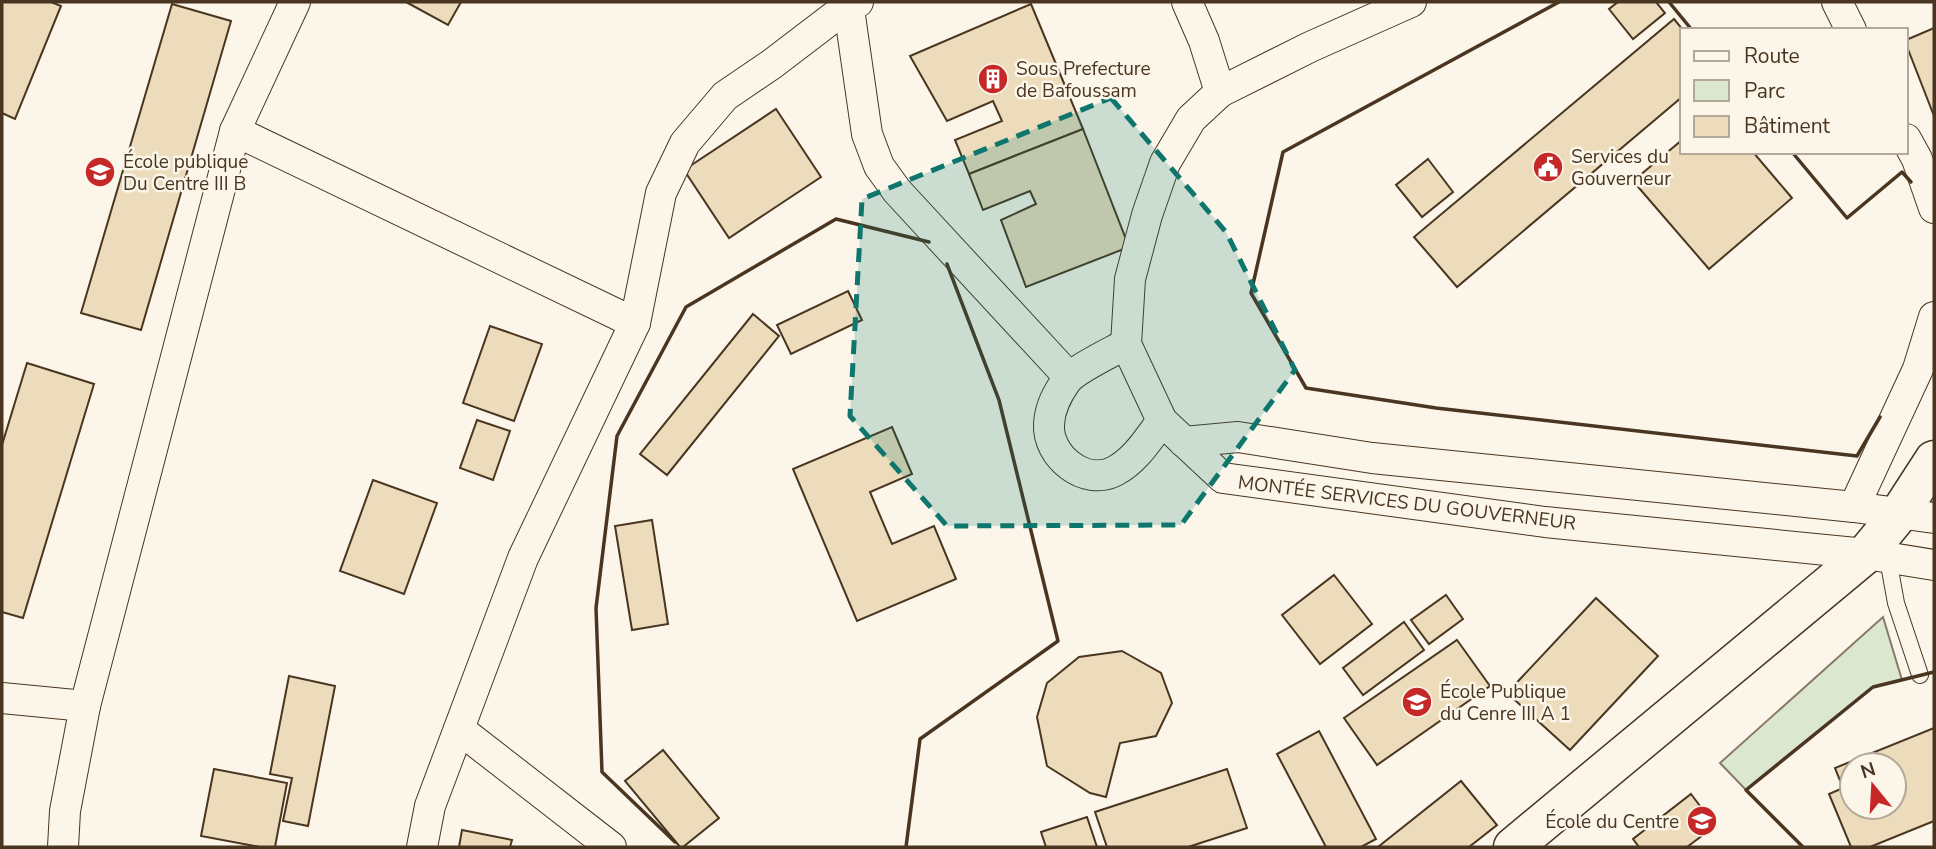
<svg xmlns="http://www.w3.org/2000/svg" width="1936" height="849" font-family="'Nunito Sans',sans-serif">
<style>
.green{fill:#dce7d0;stroke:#887966;stroke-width:2}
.building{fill:#ecdcbc;stroke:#4a3520;stroke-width:2;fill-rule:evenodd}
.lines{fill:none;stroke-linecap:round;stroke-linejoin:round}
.service-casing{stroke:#4a3520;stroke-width:18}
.minor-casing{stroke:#4a3520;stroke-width:32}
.tertiary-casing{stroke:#4a3520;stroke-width:41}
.service{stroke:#fbf6e9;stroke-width:16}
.minor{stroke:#fbf6e9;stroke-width:30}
.tertiary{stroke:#fbf6e9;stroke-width:38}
.wall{stroke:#4a3520;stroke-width:3.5}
.marked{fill:#0f766e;fill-opacity:0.2;stroke:#0f766e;stroke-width:5;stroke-dasharray:14 9;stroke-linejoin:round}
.labels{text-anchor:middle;stroke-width:5;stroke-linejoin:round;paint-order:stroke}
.poi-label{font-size:19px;fill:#4a3520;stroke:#fbf6e9;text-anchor:start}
.street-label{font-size:19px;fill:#4a3520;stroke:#fbf6e9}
</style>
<rect width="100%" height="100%" fill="#fbf6e9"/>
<path class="green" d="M1883 617 1902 680 1873 687 1746 790 1720 763Z"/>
<g class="building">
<path d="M2 2H51L61 6 15 119 2 113Z"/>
<path d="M406 2H461L448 25Z"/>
<path d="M1618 2H1656L1665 13 1633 39 1609 9Z"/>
<path d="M172 4 231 21 141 330 81 313Z"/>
<path d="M1031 4 1083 129 969 174 955 140 1002 121 993 101 947 121 910 56Z"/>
<path d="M1674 19 1683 30 1682 97 1457 287 1414 237Z"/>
<path d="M1934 28V116L1906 44V40Z"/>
<path d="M776 109 821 177 729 238 684 170Z"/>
<path d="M1083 129 1129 247 1026 287 1001 220 1036 204 1030 191 983 210 969 174Z"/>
<path d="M1682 140V152H1753L1792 198 1709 269 1633 181Z"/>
<path d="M1428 159 1453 192 1422 217 1396 185Z"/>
<path d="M848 291 862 320 791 354 777 325Z"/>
<path d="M753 314 779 336 667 475 640 454Z"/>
<path d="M490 326 542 344 514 421 463 403Z"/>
<path d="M27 363 94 384 23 618 2 612V445Z"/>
<path d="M477 420 510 431 493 480 460 468Z"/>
<path d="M892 427 912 474 870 492 892 544 934 526 956 579 857 621 793 469Z"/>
<path d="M373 480 437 503 404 594 340 571Z"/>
<path d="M652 520 668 624 632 630 615 526Z"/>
<path d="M1334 575 1372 624 1320 664 1282 615Z"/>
<path d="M1446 595 1463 619 1429 644 1411 620Z"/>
<path d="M1596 598 1658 656 1570 750 1507 693Z"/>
<path d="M1404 622 1424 650 1363 695 1343 668Z"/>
<path d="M1457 640 1490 686 1377 765 1344 718Z"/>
<path d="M1122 651 1161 673 1172 703 1156 736 1120 743 1106 797 1090 793 1047 766 1037 717 1047 683 1079 657Z"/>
<path d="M289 676 335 686 308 826 283 821 292 778 270 774Z"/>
<path d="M1934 728V821L1870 847H1851L1829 794 1843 788 1835 768ZM1852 765H1894V807H1852Z"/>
<path d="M1319 731 1376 839 1361 847H1326L1277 754Z"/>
<path d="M663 750 719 818 683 847H680L625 781Z"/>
<path d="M214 769 287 783 275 847H260L201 836Z"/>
<path d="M1227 769 1247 828 1188 847H1107L1095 812Z"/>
<path d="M1461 781 1497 825 1469 847H1378Z"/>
<path d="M1691 794 1715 826 1687 847H1639L1633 839Z"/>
<path d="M1087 817 1097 847H1046L1041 832Z"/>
<path d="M462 830 512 840 510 847H459Z"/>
</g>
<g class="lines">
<g class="service-casing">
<path id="service" d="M1888 559 1896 603 1920 675"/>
</g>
<g class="minor-casing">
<g id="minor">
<path d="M848 2 867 134 879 166 897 191 1069 377"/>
<path d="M1187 2 1204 41 1220 92"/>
<path d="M1411 2 1310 47 1220 92 1191 119 1165 163 1147 215 1130 279 1126 344 1162 421 1223 478 1545 522 1866 554 1934 565"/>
<path d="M1837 2 1851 30"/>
<path d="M235 131 635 323"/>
<path d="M1906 139 1917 159 1934 208"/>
<path d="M1126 344C1112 352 1076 369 1067 380 1057 394 1050 407 1049 424 1047 456 1085 487 1115 471 1136 460 1148 439 1162 421"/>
<path d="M1184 442 1238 437 1372 458 1854 507 1934 518"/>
<path d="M1854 507 1918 369 1934 317"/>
<path d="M2 698 85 706"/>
<path d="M459 729 611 847"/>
<path d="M63 847 65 811 85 706 235 131 295 2"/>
<path d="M422 847 430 806 523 558 635 323 661 193 685 143 725 96 772 64 848 6 858 2"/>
</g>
</g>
<g class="tertiary-casing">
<path id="tertiary" d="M1513 847 1866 554 1899 514 1934 460"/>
</g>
<use href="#service" class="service"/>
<use href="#minor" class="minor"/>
<use href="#tertiary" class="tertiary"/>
<g class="wall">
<path d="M1559 2 1283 152 1251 293 1306 388 1436 408 1857 456 1880 417"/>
<path d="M1669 2 1692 30"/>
<path d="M1792 152 1847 218 1902 172 1911 182"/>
<path d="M675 842 602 772 596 608 617 436 686 307 836 219 929 242"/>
<path d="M906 847 920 739 1058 641 999 400 947 264"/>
<path d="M1803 847 1746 790 1873 687 1934 672"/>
</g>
</g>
<path class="marked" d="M1111 98 1226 232 1295 370 1181 525 947 526 850 416 862 199Z"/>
<defs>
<g id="building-disc" transform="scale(1.575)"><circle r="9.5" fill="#c62828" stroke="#fbf6e9"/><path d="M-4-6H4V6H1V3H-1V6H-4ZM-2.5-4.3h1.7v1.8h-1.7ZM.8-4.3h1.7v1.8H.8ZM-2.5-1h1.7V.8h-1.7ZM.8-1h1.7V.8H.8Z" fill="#fff"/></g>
<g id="civic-disc" transform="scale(1.575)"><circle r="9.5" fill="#c62828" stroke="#fbf6e9"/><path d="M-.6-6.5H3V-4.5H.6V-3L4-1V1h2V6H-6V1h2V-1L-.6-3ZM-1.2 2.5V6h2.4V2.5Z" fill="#fff"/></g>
<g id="school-disc" transform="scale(1.575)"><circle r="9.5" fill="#c62828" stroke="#fbf6e9"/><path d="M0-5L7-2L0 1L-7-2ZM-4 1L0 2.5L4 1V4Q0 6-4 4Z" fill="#fff"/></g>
</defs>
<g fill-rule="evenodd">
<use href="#building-disc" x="993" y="79"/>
<use href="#civic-disc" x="1548" y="167"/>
<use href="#school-disc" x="100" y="172"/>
<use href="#school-disc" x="1417" y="702"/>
<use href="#school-disc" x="1702" y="821"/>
</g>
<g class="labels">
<g class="poi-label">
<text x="1016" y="75">Sous Prefecture<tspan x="1016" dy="22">de Bafoussam</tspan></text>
<text x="1571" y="163">Services du<tspan x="1571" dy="22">Gouverneur</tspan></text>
<text x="123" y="168">École publique<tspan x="123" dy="22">Du Centre III B</tspan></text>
<text x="1440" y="698">École Publique<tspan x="1440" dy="22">du Cenre III A 1</tspan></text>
<text x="1679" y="828" text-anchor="end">École du Centre</text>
</g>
<g class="street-label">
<text transform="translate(1407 502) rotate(7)" y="7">MONTÉE SERVICES DU GOUVERNEUR</text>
</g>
</g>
<rect width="1936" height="849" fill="none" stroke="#4a3520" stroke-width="7"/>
<rect x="1680" y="28" width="228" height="126" fill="#fbf6e9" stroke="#b4a999" stroke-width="2"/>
<rect x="1694" y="51" width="35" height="10" fill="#fbf6e9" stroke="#b4a999" stroke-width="2"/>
<text x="1744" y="63" font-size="21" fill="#4a3520">Route</text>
<rect x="1694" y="80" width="35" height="21" fill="#dce7d0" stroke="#b4a999" stroke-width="2"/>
<text x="1744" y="98" font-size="21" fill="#4a3520">Parc</text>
<rect x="1694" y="116" width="35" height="21" fill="#ecdcbc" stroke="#b4a999" stroke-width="2"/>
<text x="1744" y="133" font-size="21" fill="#4a3520">Bâtiment</text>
<g transform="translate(1873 786) rotate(342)"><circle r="33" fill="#fbf6e9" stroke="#b4a999" stroke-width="2"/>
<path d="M0-5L12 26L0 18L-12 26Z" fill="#c62828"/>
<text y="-10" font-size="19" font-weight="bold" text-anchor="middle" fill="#4a3520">N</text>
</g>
</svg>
